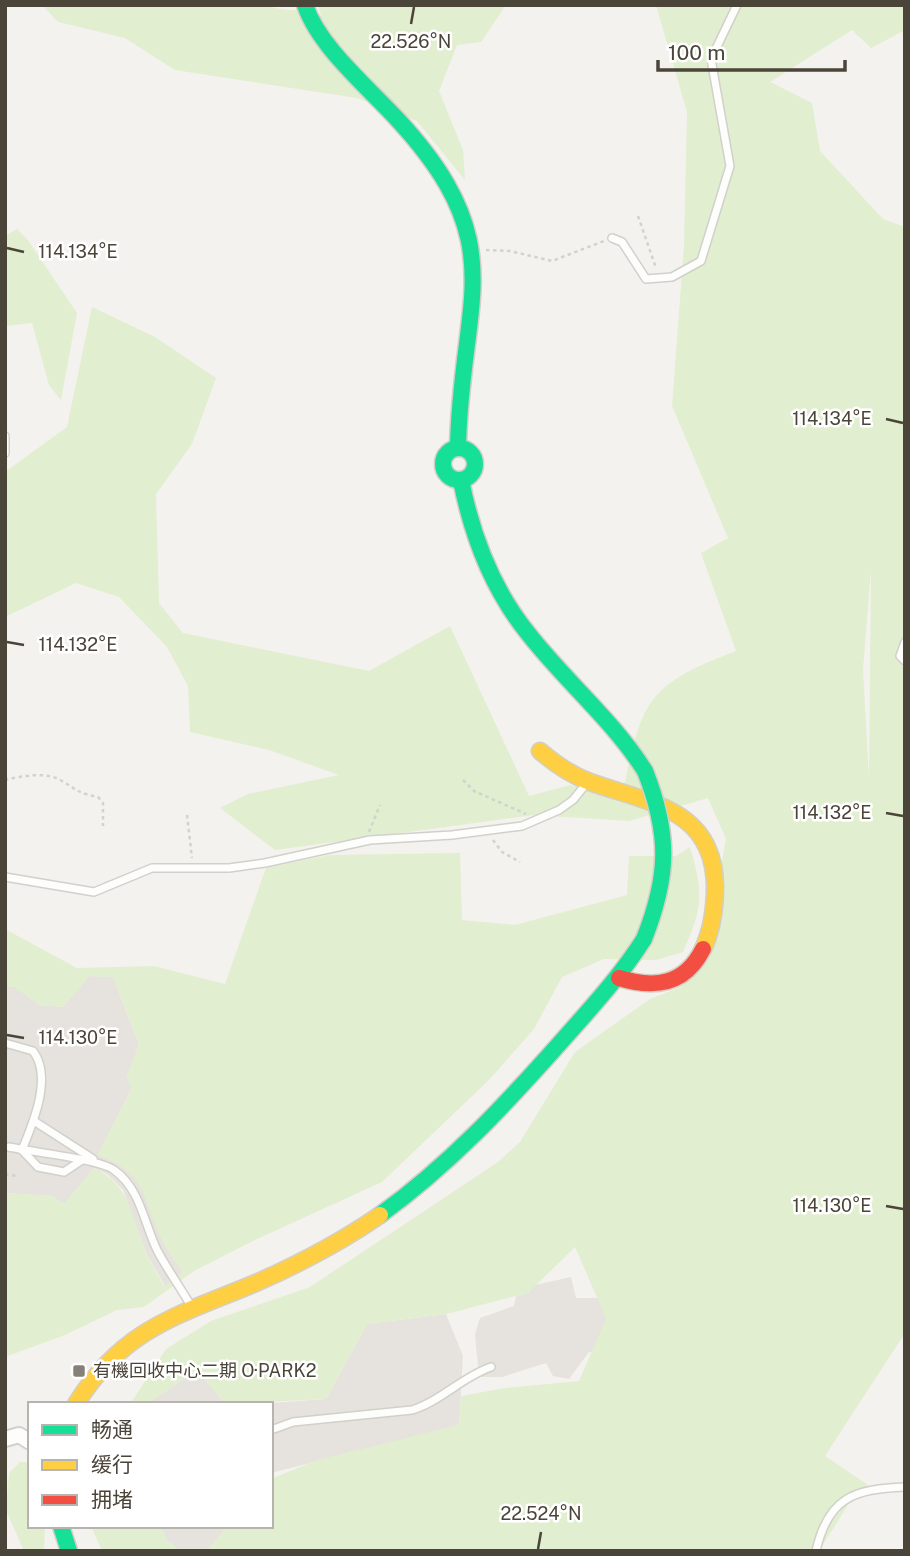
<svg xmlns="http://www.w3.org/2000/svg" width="910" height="1556" font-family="'Public Sans','Noto Sans SC',sans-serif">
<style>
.industrial{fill:#e6e2de}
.green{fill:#e1eecf;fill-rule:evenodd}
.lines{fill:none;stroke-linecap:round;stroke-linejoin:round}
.lane-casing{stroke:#d2d0cb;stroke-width:10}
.street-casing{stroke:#d2d0cb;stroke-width:18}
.fast-casing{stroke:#d3cfc5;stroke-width:19}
.slow-casing{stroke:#d3cfc5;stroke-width:19}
.jam-casing{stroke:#d3cfc5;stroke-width:19}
.path{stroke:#d3d2cc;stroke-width:2.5;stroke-dasharray:3.5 3.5;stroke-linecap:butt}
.lane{stroke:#fdfdfc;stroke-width:7}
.street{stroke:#fdfdfc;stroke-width:14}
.fast{stroke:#16e098;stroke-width:16}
.slow{stroke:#ffcf43;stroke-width:16}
.jam{stroke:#f24e42;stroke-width:16}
.fast-bridge-casing{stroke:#d3cfc5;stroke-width:19;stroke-linecap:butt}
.fast-bridge{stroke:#16e098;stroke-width:16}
.ticks{fill:none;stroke:#4b4439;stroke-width:2.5}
.poi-dot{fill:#868178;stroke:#fff;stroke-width:2.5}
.labels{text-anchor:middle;stroke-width:5;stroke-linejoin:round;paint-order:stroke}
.poi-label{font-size:18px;fill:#4b4439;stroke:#fff;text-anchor:start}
.ticks-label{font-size:18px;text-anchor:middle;fill:#4b4439;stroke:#fff;stroke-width:5;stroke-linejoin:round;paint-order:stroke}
</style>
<rect width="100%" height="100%" fill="#f4f2ee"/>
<g class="industrial">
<path d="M89 976 113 977 139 1045 127 1077 132 1088 98 1155 118 1163 139 1181 164 1244 183 1272 165 1286 147 1255 123 1190 107 1174 94 1168 64 1204 52 1196 5 1193V987L14 986 39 1005 63 1007Z"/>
<path d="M571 1277 576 1298H610L614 1349 589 1352 569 1379 553 1376 546 1363 502 1377H479L475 1334 480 1318 514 1306 516 1296 528 1293 535 1285Z"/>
<path d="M446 1314 463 1356 459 1425 271 1473V1404H258L326 1399 367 1324Z"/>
<path d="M197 1370 225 1404H146Z"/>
<path d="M161 1526H227L207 1551H180L166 1539Z"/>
</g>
<g class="green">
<path d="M42 5H266C285 13 301 7 321 16L318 5H506L481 42 457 45 439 91 463 150 465 180 417 121 357 98 175 70 125 38 58 22Z"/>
<path d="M656 5H905V30L871 48 852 30 770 82 812 103 820 151 883 219 905 227V1333L825 1456 868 1485 848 1505 819 1551H207L227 1526H271V1479L317 1460 459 1425 461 1396 505 1388 579 1381 606 1318 575 1247 528 1293 446 1314 367 1324 326 1399 225 1404 197 1370 146 1404H130L166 1349 211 1321 310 1287 498 1162 520 1142 575 1052 650 999 681 987 720 871 726 839 708 798 629 821 534 815 275 850 220 808 248 794 339 775 269 750 190 732 188 686 167 647 119 597 76 583 5 617V472L67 427 92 307 155 337 216 378 192 444 156 494 159 603 183 633 369 671 450 626 529 796 570 785 621 800C629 769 633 727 652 701 671 675 708 662 736 651L701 553 728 538 672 406 684 246 687 112ZM871 570 869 778V779L863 670Z"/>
<path d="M17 229 27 239 77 313 61 400 49 385 32 323 5 326V236Z"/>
<path d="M690 847C704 895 703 906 683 952L656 960 604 959 562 977 534 1029 490 1079 382 1182 255 1240 194 1271 144 1307 117 1310 65 1335 5 1357V1193L52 1196 64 1204 94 1168C132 1185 132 1222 148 1256 152 1266 159 1276 164 1286L183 1272C177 1263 169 1254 164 1244 142 1201 150 1174 97 1155L132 1089 127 1077 139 1045 113 977 89 976 63 1007 39 1005 14 987H5V929L77 968 154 966 225 984 266 868 329 855 460 853 462 920 515 925 627 895 629 856H676Z"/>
<path d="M20 1462H30V1526H45L44 1551H24L6 1510 9 1473Z"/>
<path d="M91 1526H162L166 1539 180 1551H102Z"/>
</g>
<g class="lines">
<g class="lane-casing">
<g id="lane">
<path d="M612 238 622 242 646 279 672 277 701 261 730 166 711 59 737 5"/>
<path d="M5 436V453"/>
<path d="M905 642 900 656 905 661"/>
<path d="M5 877 94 892 152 868H229L265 863 370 840 452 835 522 826 559 810 573 800 586 784"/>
<path d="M5 1043 33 1051C53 1077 33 1123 22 1150L38 1167 64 1172 82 1160"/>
<path d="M34 1121 93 1159"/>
<path d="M9 1147C32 1152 99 1159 114 1170 140 1188 144 1223 157 1250 167 1269 180 1287 191 1306"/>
<path d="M271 1430 293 1422 412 1410C441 1401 462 1377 491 1367"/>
<path d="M816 1551C828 1498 853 1489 905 1487"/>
</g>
</g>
<g class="street-casing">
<path id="street" d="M5 1439 19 1435 30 1442"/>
</g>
<g class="fast-casing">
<g id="fast">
<path d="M305 5C319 47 368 87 398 120 515 247 460 301 458 448"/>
<circle cx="459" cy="464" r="16"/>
<path d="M461 480C472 536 491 587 527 632 564 680 612 719 645 771"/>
<path d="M380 1215C449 1165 504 1106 560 1043 590 1009 620 977 644 939"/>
<path d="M61 1526 69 1551"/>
</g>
</g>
<g class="slow-casing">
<g id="slow">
<path d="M540 751C555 764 571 775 590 782 648 803 714 808 715 886 715 907 712 930 703 949"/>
<path d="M76 1404C124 1327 180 1315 258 1282 301 1263 341 1242 380 1215"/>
</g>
</g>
<g class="jam-casing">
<path id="jam" d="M619 978C655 989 685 985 703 949"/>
</g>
<g class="path">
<path d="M638 216 656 268"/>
<path d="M486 250 510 251 552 261 604 241"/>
<path d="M5 780C22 776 47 771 62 781 79 791 78 793 98 797L103 803V826"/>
<path d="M463 780 474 791 526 814"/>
<path d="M187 815 192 858"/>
<path d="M369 832 380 805"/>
<path d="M493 840 502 852 520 862"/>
<path d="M5 1174 17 1176"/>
</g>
<use href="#lane" class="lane"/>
<use href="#street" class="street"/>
<use href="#fast" class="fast"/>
<use href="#slow" class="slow"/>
<use href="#jam" class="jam"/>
<g class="fast-bridge-casing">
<path id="fast-bridge" d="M644 939C669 876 670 834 645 771"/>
</g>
<use href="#fast-bridge" class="fast-bridge"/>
</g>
<path class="ticks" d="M411 24 414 7M7 248 24 252M886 419 903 423M7 642 24 645M886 813 903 816M7 1035 24 1038M886 1206 903 1209M538 1549 541 1532"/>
<rect class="poi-dot" x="72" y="1364" width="14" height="14" rx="3.5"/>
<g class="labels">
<g class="poi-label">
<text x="93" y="1377">有機回收中心二期 O·PARK2</text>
</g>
</g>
<g class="ticks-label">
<text x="411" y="48">22.526°N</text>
<text x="78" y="258">114.134°E</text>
<text x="832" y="425">114.134°E</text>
<text x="78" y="651">114.132°E</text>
<text x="832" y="819">114.132°E</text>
<text x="78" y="1044">114.130°E</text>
<text x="832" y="1212">114.130°E</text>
<text x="541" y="1520">22.524°N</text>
</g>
<rect width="910" height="1556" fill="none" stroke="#4b4439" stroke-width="14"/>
<rect x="28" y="1402" width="245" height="126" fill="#ffffff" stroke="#b7b4b0" stroke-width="2"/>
<rect x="42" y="1425" width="35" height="10" fill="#16e098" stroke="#b7b4b0" stroke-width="2"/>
<text x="91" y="1437" font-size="21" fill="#4b4439">畅通</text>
<rect x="42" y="1460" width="35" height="10" fill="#ffcf43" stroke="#b7b4b0" stroke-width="2"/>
<text x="91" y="1472" font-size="21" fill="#4b4439">缓行</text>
<rect x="42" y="1495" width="35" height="10" fill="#f24e42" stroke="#b7b4b0" stroke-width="2"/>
<text x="91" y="1507" font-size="21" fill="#4b4439">拥堵</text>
<path d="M658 60v10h187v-10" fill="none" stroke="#4b4439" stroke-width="3.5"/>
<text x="668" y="60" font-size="21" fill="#4b4439" stroke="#ffffff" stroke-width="5" paint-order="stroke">100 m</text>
</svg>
